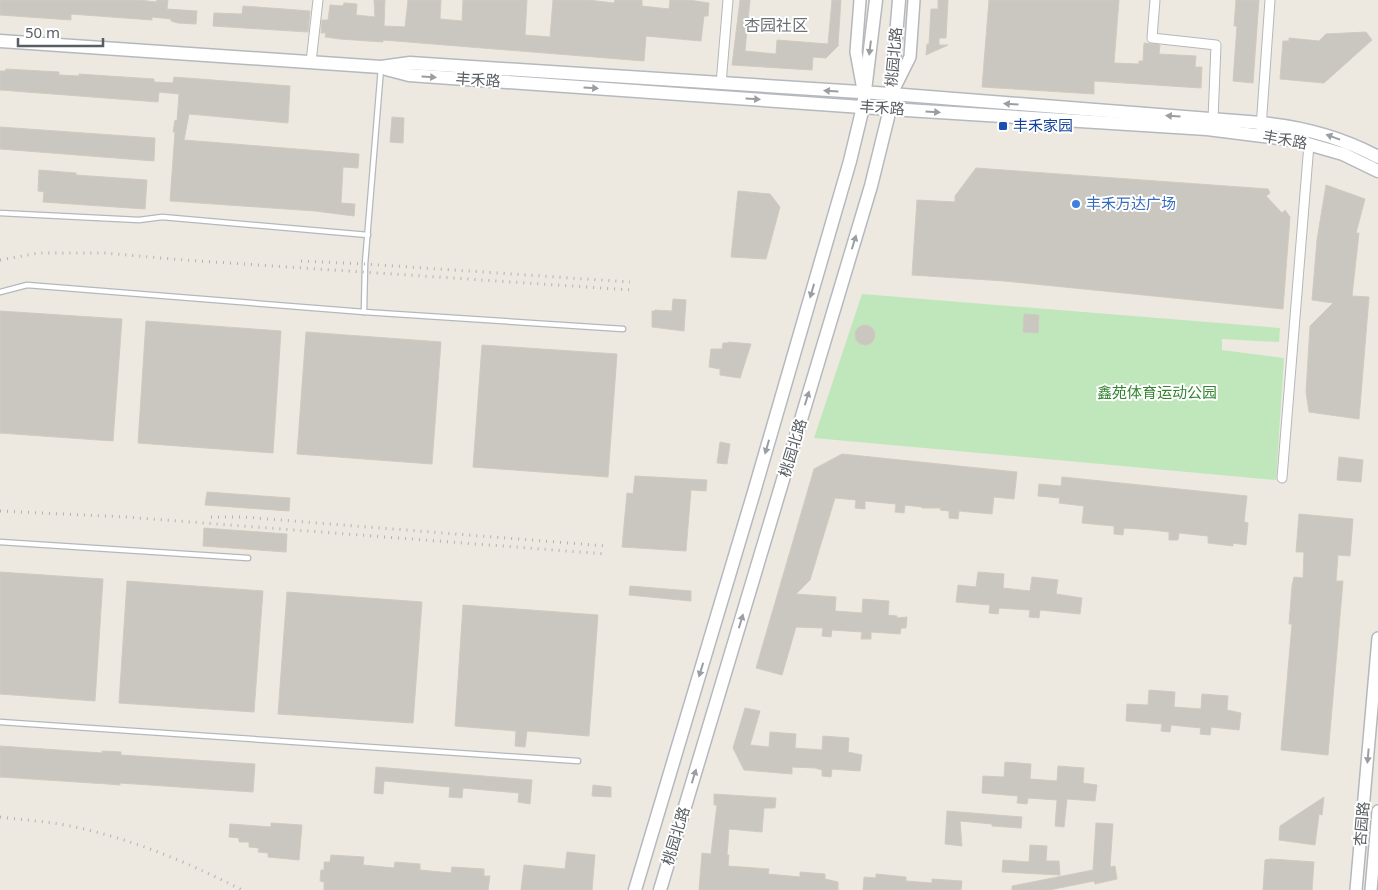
<svg xmlns="http://www.w3.org/2000/svg" width="1378" height="890" font-family="'Noto Sans','Noto Sans SC',sans-serif">
<style>
.green{fill:#bfe7bb}
.building{fill:#cac6c0;stroke:#d2cabf}
.lines{fill:none;stroke-linecap:round;stroke-linejoin:round}
.service-casing{stroke:#b4b8bc;stroke-width:7}
.minor-casing{stroke:#b4b8bc;stroke-width:11}
.tertiary-casing{stroke:#b4b8bc;stroke-width:14}
.secondary-casing{stroke:#b5b9be;stroke-width:15}
.service{stroke:#fff;stroke-width:4.5}
.minor{stroke:#fff;stroke-width:9}
.tertiary{stroke:#fff;stroke-width:11}
.secondary{stroke:#fff;stroke-width:12}
.rail{stroke:#b1b2b3;stroke-width:3;stroke-dasharray:1 6;stroke-linecap:butt}
.oneway{fill:#9b9ea1}
.transit-dot{fill:#1a4fb4;stroke:#fff;stroke-width:2}
.shop-dot{fill:#3f7fe0;stroke:#fff;stroke-width:2}
.labels{text-anchor:middle;stroke-width:4;stroke-linejoin:round;paint-order:stroke}
.street-label{font-size:15px;fill:#595e63;stroke:#fff}
.transit-label{font-size:15px;fill:#164399;stroke:#fff;text-anchor:start}
.shop-label{font-size:15px;fill:#366cbe;stroke:#fff;text-anchor:start}
.park-label{font-size:15px;fill:#33842f;stroke:#fff}
.neighbourhood-label{font-size:16px;fill:#6a7075;stroke:#fff}
</style>
<rect width="100%" height="100%" fill="#ede9e1"/>
<path class="green" d="M862 294 1280 328 1279 342 1222 339V350L1284 358 1276 480 814 438Z"/>
<g class="building">
<path d="M0 0H139L156 2 157 0H168L167 9 197 11 196 24 178 23 171 21V19L152 17V20L71 14V20L0 15Z"/>
<path d="M374 0H385L384 26 405 27 408 0H441L440 19 462 21 463 0H527L525 35 550 37 553 0H588L614 3 615 0H642V6L669 9 670 0H689L709 3 708 16H704L701 41 646 36 644 61 383 40V42L340 39 325 37 326 33H321L322 20H328L330 5 343 6 344 3 357 4 356 15 375 17Z"/>
<path d="M740 0H750L745 51 776 54 777 40 828 44 832 0H841L838 45H839L826 58 813 57 812 70 732 65Z"/>
<path d="M938 0H948L946 38H939V45H948L926 55 927 44H929L931 9H938Z"/>
<path d="M989 0H1119L1114 63 1139 64V61H1143L1144 43 1160 45 1159 54 1196 56 1195 67H1202L1201 88 1094 81V94L982 87Z"/>
<path d="M1236 0H1259L1253 83 1233 81 1237 26H1234Z"/>
<path d="M243 6 310 11 308 32 213 26 214 13 242 14Z"/>
<path d="M1366 32 1372 40 1324 83 1280 79 1283 41H1289V38L1319 41 1326 34Z"/>
<path d="M6 69 59 72V75L79 76V74L154 79V82L173 83 174 77 290 86 288 123 189 114 184 140 359 154 358 168 343 167 341 203 355 204 354 216 315 211 170 201 175 132H173L175 120 177 121 179 94 159 92 158 102 0 90V71H5Z"/>
<path d="M392 117 404 118 403 143 390 142Z"/>
<path d="M0 127 155 138 154 161 0 149Z"/>
<path d="M976 168 1268 189 1270 193 1266 196 1282 213 1285 210 1290 217 1283 309 1004 281 912 275 917 200 955 202V196Z"/>
<path d="M39 170 76 173V175L147 180 145 209 43 202 44 192 38 191Z"/>
<path d="M1326 185 1365 199 1356 233H1359L1352 296 1369 297 1359 419 1309 412 1306 392 1310 326 1333 303 1312 300 1317 240Z"/>
<path d="M738 191 770 194 780 207 766 259 731 257Z"/>
<path d="M673 299 686 300 684 331 652 327V311H655V310L672 311Z"/>
<path d="M0 311 122 319 113 441 0 433Z"/>
<path d="M1024 314 1039 315 1038 333 1023 332Z"/>
<path d="M146 321 281 331 273 453 138 443Z"/>
<circle cx="865" cy="335" r="10"/>
<path d="M306 332 441 342 432 464 297 454Z"/>
<path d="M728 342 751 344 740 378 720 375V369L709 367 711 349H722L723 343H728Z"/>
<path d="M482 345 617 354 608 477 473 467Z"/>
<path d="M720 442 730 444 727 464 717 463Z"/>
<path d="M842 454 1017 472 1014 499 994 497 992 514 959 511 958 519 949 518V511L940 510 941 508H922V507L905 505 904 513 895 512 896 504 865 501V509L855 508 856 500 835 498 810 580 796 594 836 597 835 611 862 613 863 599 889 601 888 615 897 616V618L907 617 906 628H901L900 634 871 632V639H861L862 632 832 630 831 637 822 636 823 628 796 627 782 675 756 668 814 469Z"/>
<path d="M1339 457 1363 460 1361 482 1337 480Z"/>
<path d="M635 476 707 480 706 491 691 490 686 551 622 547 627 493 633 494Z"/>
<path d="M1062 477 1247 496 1244 522 1248 523 1246 545 1233 543V546L1208 543V536L1179 533 1178 540H1169V532L1152 530 1124 528 1123 535 1114 534V526L1082 523 1084 506 1059 503 1060 498 1038 496 1039 484 1061 486Z"/>
<path d="M207 492 290 498 289 511 205 505Z"/>
<path d="M1299 514 1353 519 1350 556 1338 555 1336 581H1343L1328 755 1281 750 1292 624H1289L1292 586 1294 577 1303 578 1304 552H1296Z"/>
<path d="M204 528 287 534 286 552 203 546Z"/>
<path d="M0 572 103 579 95 701 0 694Z"/>
<path d="M978 572 1004 574 1003 588 1030 591 1032 577 1058 580 1056 594 1082 598 1080 614 1040 610 1039 618 1029 617 1030 610 999 608 998 614 989 613 990 605 956 602 958 585 976 587Z"/>
<path d="M127 581 263 591 254 712 119 703Z"/>
<path d="M630 586 691 591V601L629 595Z"/>
<path d="M287 592 422 602 413 723 278 714Z"/>
<path d="M463 605 598 615 589 736 527 731 525 747 515 746 516 731 455 726Z"/>
<path d="M1149 690 1175 692 1174 707 1201 709 1202 694 1228 696 1227 710 1241 713 1239 730 1211 727 1210 735 1200 734 1201 728 1171 725 1170 732 1161 731 1162 724 1126 721 1127 704 1148 705Z"/>
<path d="M745 708 760 711 750 745 769 747 770 732 796 734 795 748 822 750 823 736 849 738 848 752 862 755 860 771 832 769 831 777 822 776V770L815 768 792 767V774L744 770 733 748Z"/>
<path d="M0 746 102 753V751L121 752V755L255 764 253 792 120 783V785L108 784 0 777Z"/>
<path d="M1005 762 1031 764 1030 779 1057 781 1058 766 1084 768 1083 783 1097 785 1095 801 1067 799 1064 827 1055 826 1057 800 1028 798 1027 804 1017 803 1018 796 982 793 983 776 1004 777Z"/>
<path d="M376 767 532 780 530 804 518 802 519 793 463 788 462 798 449 797 450 787 384 781 383 794 374 793Z"/>
<path d="M593 785 611 787V797L592 796Z"/>
<path d="M714 794 776 798 775 808H764L762 832 729 829 727 855H729L728 866 769 869 768 874 800 877V872L825 874V879L838 882V890H699L702 853 711 854 717 805H714Z"/>
<path d="M1324 797 1322 815 1319 814 1315 845 1279 840 1280 826Z"/>
<path d="M947 811 1022 817 1021 828 992 826V824L960 821 962 846 945 844Z"/>
<path d="M271 823 302 825 299 860 268 857V853L258 852 259 848 249 847V842H239V838L229 837 230 824 271 827Z"/>
<path d="M1096 823 1113 824 1110 867 1115 866 1117 879 1095 884 1094 881 1049 890H1012V886L1093 870Z"/>
<path d="M1030 845 1047 846 1046 861H1059L1060 875 1002 872 1003 860 1029 862Z"/>
<path d="M567 852 595 855 592 890H521L524 865 565 869Z"/>
<path d="M331 855 364 857 363 865 394 868 395 862 420 864V870L451 873 452 867 484 869V876H490L488 890H324V882L320 881 321 870H324V862H330Z"/>
<path d="M1271 859 1314 862 1312 890H1263L1265 860Z"/>
<path d="M876 874 906 877V881L932 883V879L962 881 961 890H863L864 877 876 878Z"/>
</g>
<g class="lines">
<g class="service-casing">
<g id="service">
<path d="M0 213 139 220 162 217 368 235"/>
<path d="M0 292 27 285 364 312 623 329"/>
<path d="M364 312 365 264 381 68"/>
<path d="M0 542 248 558"/>
<path d="M0 722 578 761"/>
</g>
</g>
<g class="minor-casing">
<g id="minor">
<path d="M1155 0 1152 38 1216 45 1213 119"/>
<path d="M311 62 318 0"/>
<path d="M721 84 728 0"/>
<path d="M1261 128 1270 0"/>
<path d="M1282 478 1309 144"/>
</g>
</g>
<g class="tertiary-casing">
<g id="tertiary">
<path d="M860 0 856 52 863 90"/>
<path d="M892 93 910 57 914 0"/>
<path d="M1356 890 1378 638"/>
<path d="M1371 890 1378 811"/>
</g>
</g>
<g class="secondary-casing">
<g id="secondary">
<path d="M0 41 381 67 410 63 891 94 1261 123C1303 127 1341 137 1378 157"/>
<path d="M386 69 409 75 890 109 1207 129 1294 140 1343 154 1378 171"/>
<path d="M635 890 754 492 850 161 863 107 876 0"/>
<path d="M660 890 871 186 890 109 899 0"/>
</g>
</g>
<use href="#service" class="service"/>
<use href="#minor" class="minor"/>
<use href="#tertiary" class="tertiary"/>
<use href="#secondary" class="secondary"/>
<g class="rail">
<path d="M0 260 39 253H105L184 260 631 290"/>
<path d="M301 261 365 264 630 282"/>
<path d="M0 511 126 517 606 554"/>
<path d="M211 517H243L606 546"/>
<path d="M0 817C22 820 44 821 65 825 128 837 185 861 242 890"/>
</g>
</g>
<defs><path id="oneway-solid" d="M-6-.8H1V-3.2L6.5 0L1 3.2V.8H-6Z" transform="scale(1.25)"/></defs>
<g class="oneway">
<use href="#oneway-solid" transform="translate(870 48) rotate(97)"/>
<use href="#oneway-solid" transform="translate(429 77) rotate(4)"/>
<use href="#oneway-solid" transform="translate(591 88) rotate(4)"/>
<use href="#oneway-solid" transform="translate(831 91) rotate(-176)"/>
<use href="#oneway-solid" transform="translate(753 99) rotate(4)"/>
<use href="#oneway-solid" transform="translate(1011 104) rotate(-176)"/>
<use href="#oneway-solid" transform="translate(933 112) rotate(4)"/>
<use href="#oneway-solid" transform="translate(1173 116) rotate(-176)"/>
<use href="#oneway-solid" transform="translate(1333 137) rotate(-160)"/>
<use href="#oneway-solid" transform="translate(854 242) rotate(-73)"/>
<use href="#oneway-solid" transform="translate(812 291) rotate(106)"/>
<use href="#oneway-solid" transform="translate(807 398) rotate(-73)"/>
<use href="#oneway-solid" transform="translate(767 447) rotate(106)"/>
<use href="#oneway-solid" transform="translate(741 621) rotate(-73)"/>
<use href="#oneway-solid" transform="translate(701 670) rotate(107)"/>
<use href="#oneway-solid" transform="translate(1368 756) rotate(95)"/>
<use href="#oneway-solid" transform="translate(694 776) rotate(-73)"/>
</g>
<rect class="transit-dot" x="998" y="121" width="10" height="10" rx="2.5"/>
<circle class="shop-dot" cx="1076" cy="204" r="5"/>
<g class="labels">
<g class="street-label">
<text transform="translate(894 57) rotate(-85)" y="5">桃园北路</text>
<text transform="translate(478 80) rotate(4)" y="5">丰禾路</text>
<text transform="translate(882 108) rotate(4)" y="5">丰禾路</text>
<text transform="translate(1285 140) rotate(10)" y="5">丰禾路</text>
<text transform="translate(793 448) rotate(-73)" y="5">桃园北路</text>
<text transform="translate(1362 824) rotate(-85)" y="5">杏园路</text>
<text transform="translate(676 836) rotate(-73)" y="5">桃园北路</text>
</g>
<g class="transit-label">
<text x="1013" y="131">丰禾家园</text>
</g>
<g class="shop-label">
<text x="1086" y="209">丰禾万达广场</text>
</g>
<g class="park-label">
<text x="1157" y="398">鑫苑体育运动公园</text>
</g>
<g class="neighbourhood-label">
<text x="776" y="31">杏园社区</text>
</g>
</g>
<path d="M18 38v8h85v-8" fill="none" stroke="#595e63" stroke-width="2.5"/>
<text x="25" y="38" font-size="15" fill="#595e63" stroke="#ffffff" stroke-width="4" paint-order="stroke">50 m</text>
</svg>
